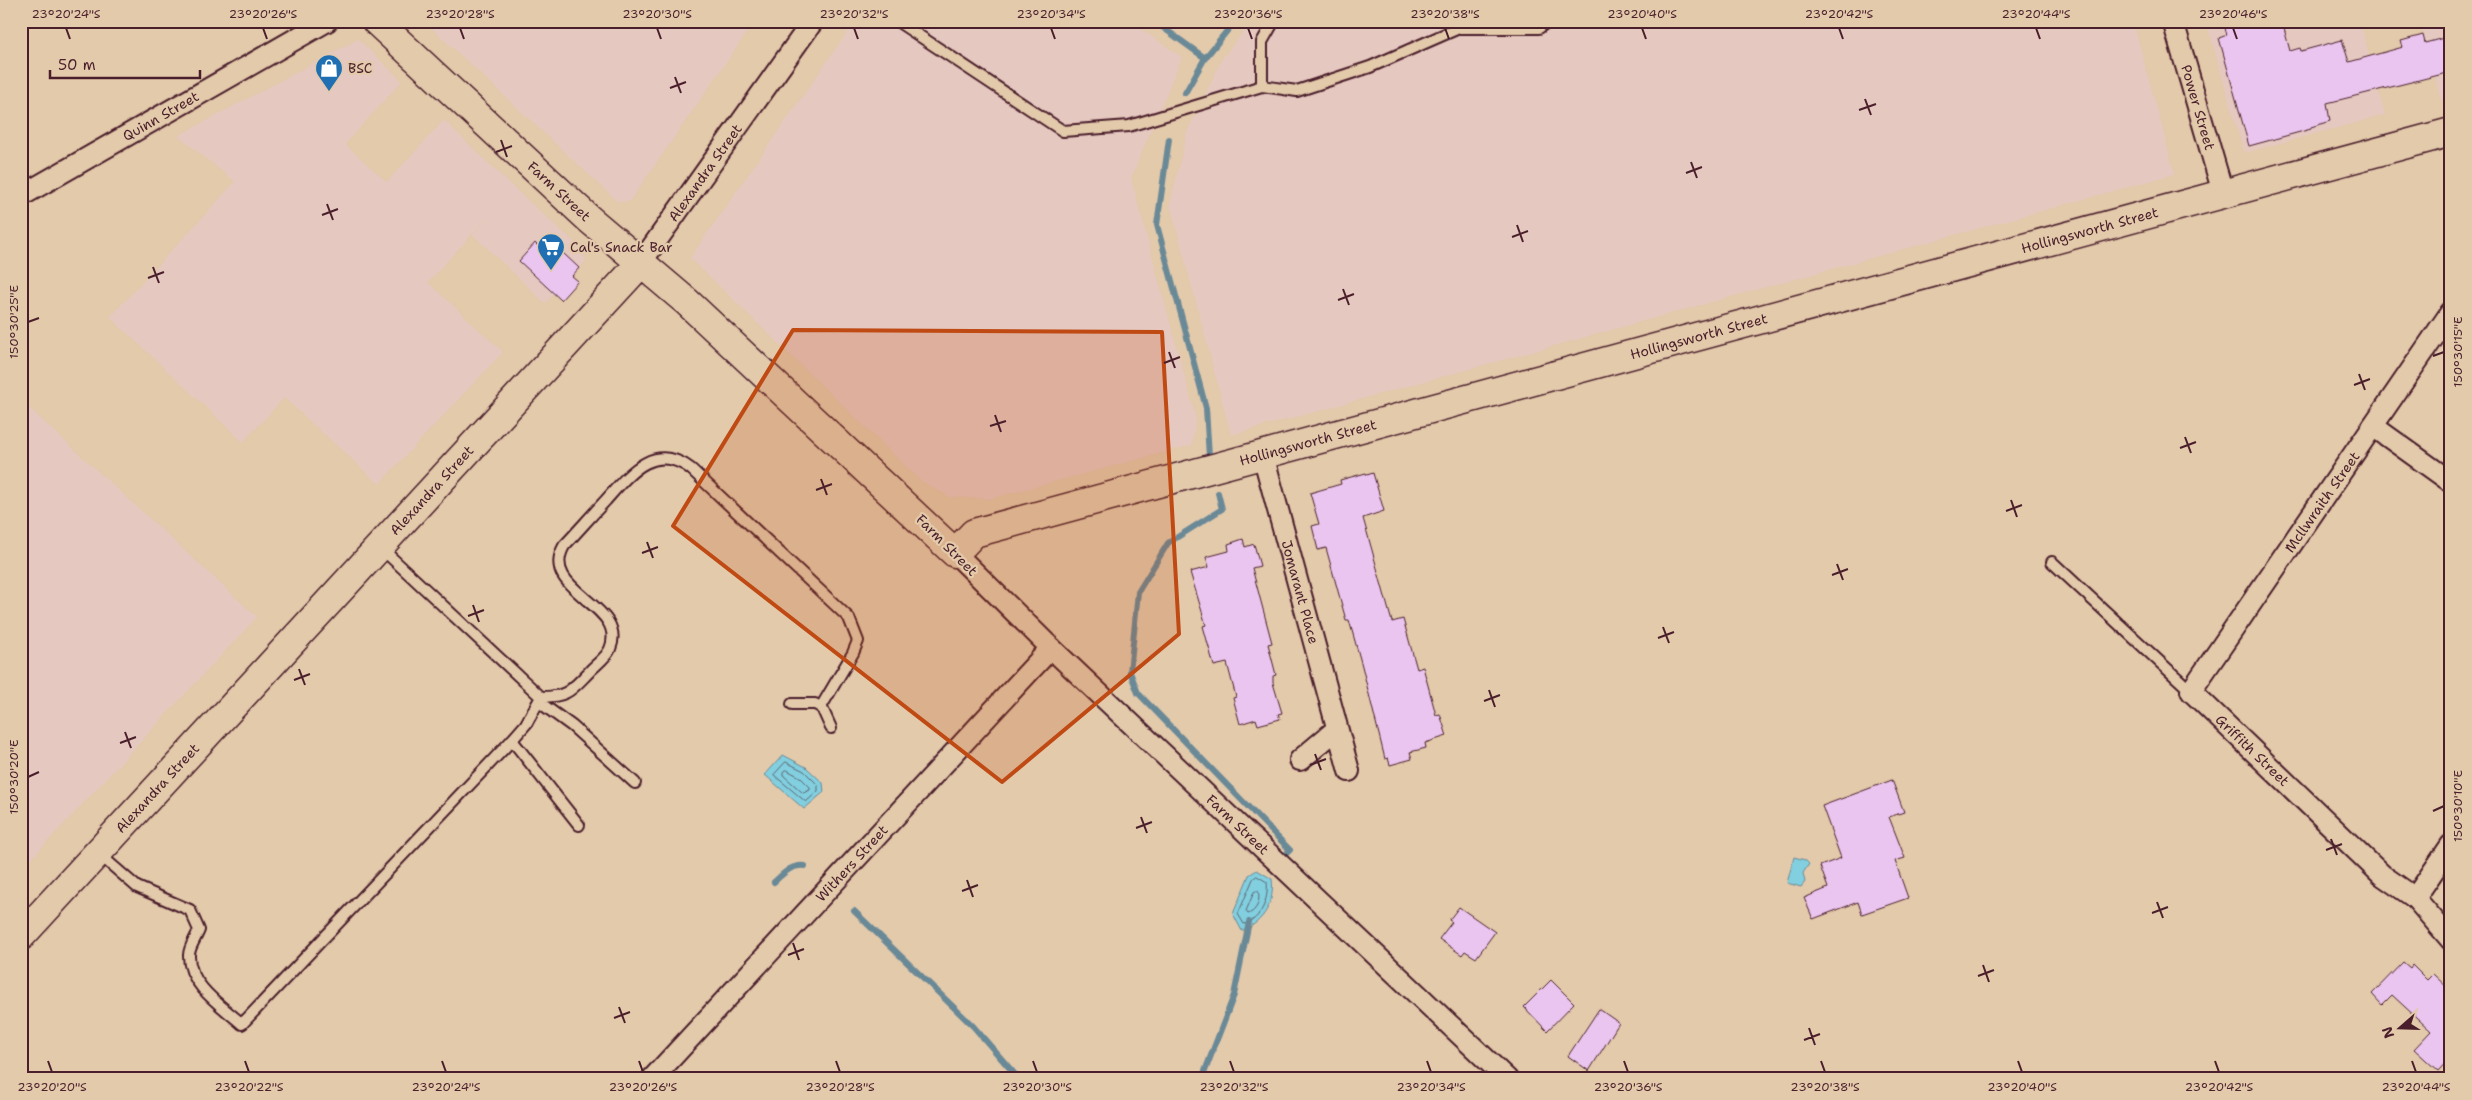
<svg xmlns="http://www.w3.org/2000/svg" width="2472" height="1100" font-family="'Shantell Sans',sans-serif">
<style>
.built{fill:#e5c8bf}
.water{fill:#81cfdf;stroke:#6b8997}
.lines{fill:none;stroke-linecap:round;stroke-linejoin:round}
.shore{stroke:#606573;stroke-width:1}
.stream{stroke:#6b8997;stroke-width:6}
.building{fill:#eac5ef;stroke:#4a1f2b}
.lane-casing{stroke:#4a1f2b;stroke-width:14}
.street-casing{stroke:#4a1f2b;stroke-width:24}
.secondary-casing{stroke:#4a1f2b;stroke-width:31}
.lane{stroke:#e3caab;stroke-width:10}
.street{stroke:#e3caab;stroke-width:20}
.secondary{stroke:#e3caab;stroke-width:28}
.marked{fill:#c04a14;fill-opacity:0.2;stroke:#c04a14;stroke-width:4;stroke-linejoin:round}
.ticks{fill:none;stroke:#4a1f2b;stroke-width:2}
.labels{text-anchor:middle;stroke-width:4.5;stroke-linejoin:round;paint-order:stroke}
.poi-label{font-size:14px;fill:#4a1f2b;stroke:#e3caab;text-anchor:start}
.street-label{font-size:14px;fill:#4a1f2b;stroke:#e3caab}
.neatline{fill:none;stroke:#4a1f2b;stroke-width:2}
.ticks-label{font-size:12px;text-anchor:middle;fill:#4a1f2b}
</style>
<rect width="100%" height="100%" fill="#e3caab"/>
<filter id="ink" filterUnits="userSpaceOnUse"><feTurbulence type="fractalNoise" baseFrequency=".02" numOctaves="2"/><feDisplacementMap in="SourceGraphic" scale="10" xChannelSelector="R" yChannelSelector="G"/><feConvolveMatrix kernelMatrix="1 2 1 2 8 2 1 2 1" color-interpolation-filters="sRGB"/></filter>
<g filter="url(#ink)">
<g class="built">
<path d="M424 21H755L630 201 618 202Z"/>
<path d="M855 21H1129L1182 57 1131 178 1196 418 1192 445 989 499 950 497 921 481 690 258Z"/>
<path d="M1252 21H2133L2175 174 1231 435 1170 204 1187 132 1223 57Z"/>
<path d="M2206 21H2360L2385 115 2244 153Z"/>
<path d="M2420 21H2451V97L2441 100Z"/>
<path d="M358 39 402 81 345 144 387 182 444 120 514 188 581 248 586 261 545 303 473 235 489 216 428 282 503 352 379 484 284 398 243 442 110 317 235 182 178 136Z"/>
<path d="M29 408 257 617 21 870V416Z"/>
</g>
<g class="water">
<path d="M783 755 806 767 823 783 824 792 804 809 765 775Z"/>
<path d="M1794 857 1805 860 1809 864 1803 873 1805 882 1801 887 1787 883Z"/>
<path d="M1257 870 1272 879C1275 902 1264 922 1242 931L1233 914 1249 875Z"/>
</g>
<g class="lines">
<g class="shore">
<path d="M786 762 804 771 818 785V791L806 802 774 775Z"/>
<path d="M787 770 800 777 810 787V790L803 793 783 775V772Z"/>
<path d="M1257 876 1267 882C1269 899 1261 920 1244 924L1238 914 1253 879Z"/>
<path d="M1258 891C1261 900 1257 911 1248 914L1246 911 1254 892Z"/>
</g>
<g class="stream">
<path d="M1154 21 1205 58"/>
<path d="M1185 93 1205 58 1235 21"/>
<path d="M1169 139 1157 225 1206 408 1209 457"/>
<path d="M1218 493 1222 509 1168 543 1138 592 1130 672 1138 693 1290 850 1287 853"/>
<path d="M774 882C784 873 792 864 805 866"/>
<path d="M854 911 973 1026 1019 1079"/>
<path d="M1202 1079 1234 995 1249 922"/>
</g>
</g>
<g class="building">
<path d="M2223 21H2282L2290 51 2300 48 2301 51 2342 40 2349 62 2403 47 2401 41 2423 35 2425 43 2451 36V72L2327 103 2330 121 2311 127V129L2249 146 2219 38 2227 35Z"/>
<path d="M547 238 579 268 572 276 578 281 561 300 519 261 535 243 538 246Z"/>
<path d="M1366 473 1367 475 1373 473 1384 511 1363 518 1392 622 1403 619 1417 669 1423 667 1436 715 1440 714 1447 736 1425 743 1426 748 1410 752 1412 759 1390 765 1388 758 1385 759 1362 666 1349 620H1346L1326 548 1318 550 1312 526 1319 524 1310 493 1341 484 1340 480Z"/>
<path d="M1243 539 1245 547 1254 544 1260 566 1252 568 1272 643 1268 644 1276 675 1273 676V683L1282 713 1278 714 1280 719 1258 725 1256 719 1240 724 1233 698 1236 697 1227 663 1214 666 1203 626 1206 625 1190 572 1209 567 1206 557 1229 551 1228 544Z"/>
<path d="M1892 780 1904 812 1889 817 1905 858 1895 861 1908 898 1862 914 1858 902 1813 919 1804 898 1828 888 1820 866 1841 858 1822 806Z"/>
<path d="M1459 907 1495 932 1476 958 1465 951 1462 955 1439 939 1452 922 1449 920Z"/>
<path d="M2403 962 2410 968 2412 965 2427 980 2433 974 2451 991V1057L2438 1071 2414 1049 2431 1031 2392 995 2382 1005 2372 994Z"/>
<path d="M1551 980 1574 1003 1547 1031 1524 1007Z"/>
<path d="M1599 1009 1619 1023 1589 1071 1568 1056Z"/>
</g>
<g class="lines">
<g class="lane-casing">
<g id="lane">
<path d="M897 21 1063 131 1129 126 1262 86 1297 91 1370 67 1459 28H1539L1548 21"/>
<path d="M1262 86V42L1274 21"/>
<path d="M2052 562 2191 691"/>
<path d="M541 697C568 697 571 690 589 672 595 665 606 658 610 649 629 604 538 592 564 546 578 531 592 515 606 500 629 474 654 441 691 469L849 618 858 641 853 653 821 707"/>
<path d="M539 702 572 726 635 783"/>
<path d="M792 704H815L822 708 831 728"/>
<path d="M512 740 579 825"/>
<path d="M99 854 137 887 190 910 199 930C196 938 189 947 189 955 188 985 223 1007 242 1024L512 740 526 724 541 697 381 548"/>
</g>
</g>
<g class="street-casing">
<g id="street">
<path id="s1" d="M2173 21 2223 193"/>
<path id="s2" d="M21 196 327 21"/>
<path id="s3" d="M640 264 813 21"/>
<path id="s4" d="M2451 312 2191 691 2382 875 2415 898 2451 940"/>
<path d="M2373 426 2451 482"/>
<path id="s5" d="M1263 455 1349 771"/>
<path id="s6" d="M955 553 1051 648 1507 1079"/>
<path d="M1300 760 1337 729"/>
<path d="M2415 898 2451 845"/>
<path id="s7" d="M652 1079 1051 648"/>
</g>
</g>
<g class="secondary-casing">
<g id="secondary">
<path id="s8" d="M376 21 589 219 687 302 955 553 974 533 2451 132"/>
<path id="s9" d="M21 936 640 264"/>
</g>
</g>
<use href="#lane" class="lane"/>
<use href="#street" class="street"/>
<use href="#secondary" class="secondary"/>
</g>
</g>
<path class="marked" d="M793 330 1162 332 1179 634 1002 782 673 526Z"/>
<path class="ticks" d="M66 28 70 39M263 28 267 39M460 28 464 39M657 28 661 39M854 28 858 39M1051 28 1055 39M1248 28 1252 39M1445 28 1449 39M1642 28 1646 39M1839 28 1843 39M2036 28 2040 39M2233 28 2237 39M675 77 681 93M670 88 686 82M1865 99 1871 115M1859 110 1876 104M501 140 507 157M496 152 512 146M1691 162 1697 178M1686 173 1702 167M327 204 333 220M322 215 338 209M1517 225 1523 242M1512 237 1528 231M153 267 159 283M148 278 164 272M1343 289 1349 305M1338 300 1354 294M28 322 39 318M1169 352 1175 368M2433 356 2444 352M1164 363 1180 357M2359 374 2365 390M2354 385 2370 379M995 415 1001 432M990 426 1006 421M2185 437 2191 453M2180 448 2196 442M821 479 827 495M816 490 832 484M2011 500 2017 517M2006 511 2022 505M647 542 653 558M642 553 658 547M1837 564 1843 580M1832 575 1848 569M473 605 479 622M468 616 484 610M1663 627 1669 643M1658 638 1674 632M299 669 305 685M294 680 310 674M1489 690 1495 707M1484 701 1500 695M125 732 131 748M120 743 136 737M1315 754 1321 770M1310 765 1326 759M28 777 39 772M2433 811 2444 806M1141 817 1147 833M1136 828 1152 822M2331 839 2337 855M2326 850 2342 844M967 880 973 897M962 891 978 885M2157 902 2163 918M2152 913 2168 907M793 943 799 960M788 955 804 949M1983 965 1989 982M1978 976 1994 970M619 1007 625 1023M614 1018 630 1012M1809 1028 1815 1045M1804 1040 1820 1034M48 1061 52 1072M245 1061 249 1072M442 1061 446 1072M639 1061 643 1072M836 1061 840 1072M1033 1061 1037 1072M1230 1061 1234 1072M1427 1061 1431 1072M1624 1061 1628 1072M1821 1061 1825 1072M2018 1061 2022 1072M2215 1061 2219 1072M2412 1061 2416 1072"/>
<defs>
<g id="shop-pin" transform="scale(1.4375)"><path d="M0 17L-7.5 6A9.5 9.5 0 1 1 7.5 6Z" fill="#1f6fb2" stroke="#e3caab"/><path d="M-5-2.5h2.3a2.7 3.5 0 0 1 5.4 0H5L5.5 6h-11ZM-1.5-2.5h3a1.5 2.3 0 0 0-3 0Z" fill="#fff"/></g>
<g id="supermarket-pin" transform="scale(1.4375)"><path d="M0 17L-7.5 6A9.5 9.5 0 1 1 7.5 6Z" fill="#1f6fb2" stroke="#e3caab"/><path d="M-6-5.5h2.5l.6 2H6L4.5 2H-2.5L-4.4-4H-6ZM-1.5 3.2a1.3 1.3 0 1 0 .1 0ZM3 3.2a1.3 1.3 0 1 0 .1 0Z" fill="#fff"/></g>
</defs>
<g fill-rule="evenodd">
<use href="#shop-pin" x="329" y="68"/>
<use href="#supermarket-pin" x="551" y="247"/>
</g>
<g class="labels">
<g class="poi-label">
<text x="348" y="73">BSC</text>
<text x="570" y="252">Cal's Snack Bar</text>
</g>
<g class="street-label">
<text dy="5" stroke="none"><textPath href="#s1" startOffset="90">Power Street</textPath></text>
<text dy="5" stroke="none"><textPath href="#s2" startOffset="161">Quinn Street</textPath></text>
<text dy="5" stroke="none"><textPath href="#s3" startOffset="112">Alexandra Street</textPath></text>
<text dy="5" stroke="none"><textPath href="#s8" startOffset="250">Farm Street</textPath></text>
<text dy="5" stroke="none"><textPath href="#s8" startOffset="1970">Hollingsworth Street</textPath></text>
<text dy="5" stroke="none"><textPath href="#s8" startOffset="1565">Hollingsworth Street</textPath></text>
<text dy="5" stroke="none"><textPath href="#s8" startOffset="1160">Hollingsworth Street</textPath></text>
<text dy="5" stroke="none"><textPath href="#s9" startOffset="606">Alexandra Street</textPath></text>
<text transform="translate(2322 502) rotate(-55)" y="5">Mcllwraith Street</text>
<text transform="translate(947 545) rotate(45)" y="5">Farm Street</text>
<text dy="5" stroke="none"><textPath href="#s5" startOffset="142">Jomarant Place</textPath></text>
<text dy="5" stroke="none"><textPath href="#s4" startOffset="545">Griffith Street</textPath></text>
<text dy="5" stroke="none"><textPath href="#s9" startOffset="201">Alexandra Street</textPath></text>
<text dy="5" stroke="none"><textPath href="#s6" startOffset="392">Farm Street</textPath></text>
<text dy="5" stroke="none"><textPath href="#s7" startOffset="294">Withers Street</textPath></text>
</g>
</g>
<rect width="2472" height="1100" fill="none" stroke="#e3caab" stroke-width="55"/>
<g transform="translate(2400 1028) rotate(250)" stroke="#e3caab" stroke-width="4" paint-order="stroke">
<path d="M0-4L9 19L0 12L-9 19Z" fill="#4a1f2b"/>
<text y="-8" font-size="14" font-weight="bold" text-anchor="middle" fill="#4a1f2b">N</text>
</g>
<path d="M50 70v8h150v-8" fill="none" stroke="#4a1f2b" stroke-width="2.5"/>
<text x="58" y="70" font-size="15" fill="#4a1f2b" stroke="#e3caab" stroke-width="4" paint-order="stroke">50 m</text>
<rect x="28" y="28" width="2416" height="1044" class="neatline"/>
<g class="ticks-label">
<text x="66" y="18">23°20'24"S</text>
<text x="263" y="18">23°20'26"S</text>
<text x="460" y="18">23°20'28"S</text>
<text x="657" y="18">23°20'30"S</text>
<text x="854" y="18">23°20'32"S</text>
<text x="1051" y="18">23°20'34"S</text>
<text x="1248" y="18">23°20'36"S</text>
<text x="1445" y="18">23°20'38"S</text>
<text x="1642" y="18">23°20'40"S</text>
<text x="1839" y="18">23°20'42"S</text>
<text x="2036" y="18">23°20'44"S</text>
<text x="2233" y="18">23°20'46"S</text>
<text transform="translate(14 322) rotate(-90)" y="4">150°30'25"E</text>
<text transform="translate(2458 352) rotate(-90)" y="4">150°30'15"E</text>
<text transform="translate(14 777) rotate(-90)" y="4">150°30'20"E</text>
<text transform="translate(2458 806) rotate(-90)" y="4">150°30'10"E</text>
<text x="52" y="1091">23°20'20"S</text>
<text x="249" y="1091">23°20'22"S</text>
<text x="446" y="1091">23°20'24"S</text>
<text x="643" y="1091">23°20'26"S</text>
<text x="840" y="1091">23°20'28"S</text>
<text x="1037" y="1091">23°20'30"S</text>
<text x="1234" y="1091">23°20'32"S</text>
<text x="1431" y="1091">23°20'34"S</text>
<text x="1628" y="1091">23°20'36"S</text>
<text x="1825" y="1091">23°20'38"S</text>
<text x="2022" y="1091">23°20'40"S</text>
<text x="2219" y="1091">23°20'42"S</text>
<text x="2416" y="1091">23°20'44"S</text>
</g>
</svg>
